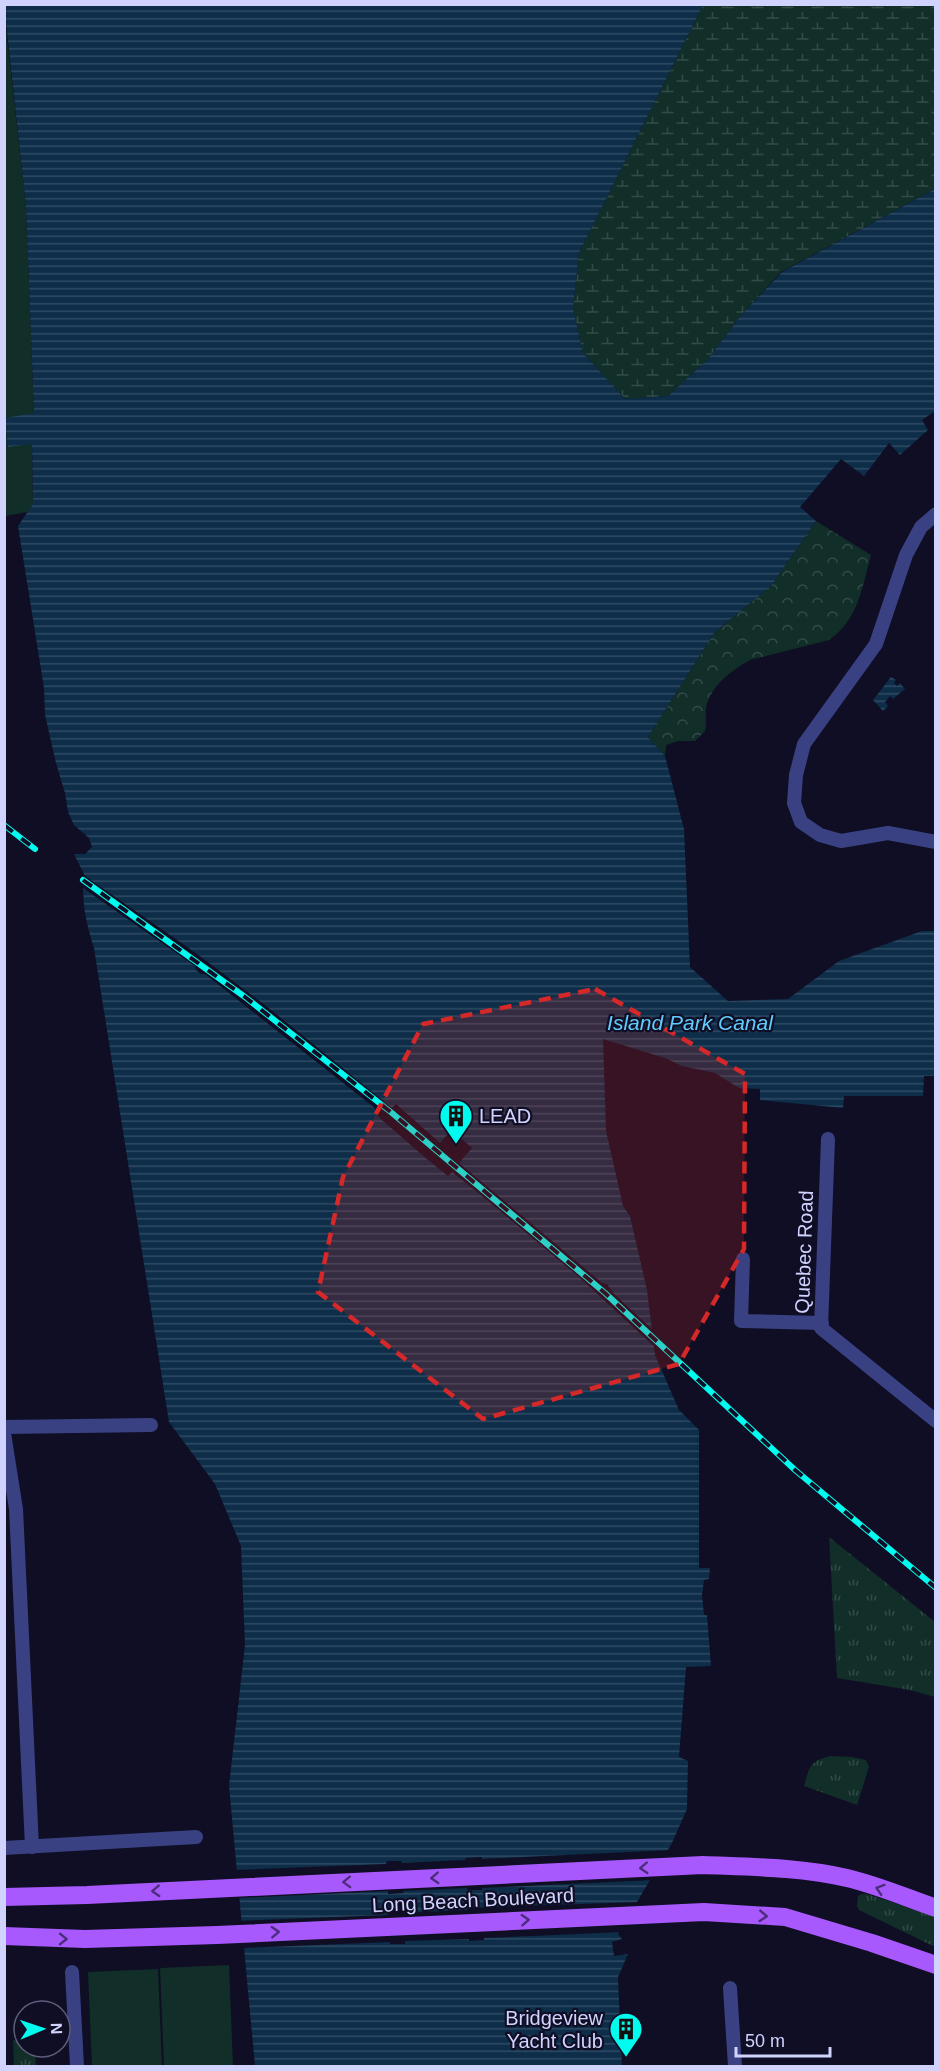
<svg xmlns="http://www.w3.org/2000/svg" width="940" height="2071" font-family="Arial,sans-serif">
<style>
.grass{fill:url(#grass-tufts)}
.forest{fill:url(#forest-crowns)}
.wetland{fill:url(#wetland-marsh)}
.green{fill:#112e28}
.water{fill:url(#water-rules)}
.pier{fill:#0f0e24}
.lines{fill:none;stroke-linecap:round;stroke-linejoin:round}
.minor{stroke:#394183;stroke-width:14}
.major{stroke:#a859fe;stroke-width:18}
.rail-casing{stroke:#01fbef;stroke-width:6}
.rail{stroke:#0f0e24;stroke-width:4;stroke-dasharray:11;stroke-linecap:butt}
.oneway{stroke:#4c2c7b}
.marked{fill:#d62828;fill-opacity:0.2;stroke:#d62828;stroke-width:4.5;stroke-dasharray:12 8;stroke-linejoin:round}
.labels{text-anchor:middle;stroke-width:4.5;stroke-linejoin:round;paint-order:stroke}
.poi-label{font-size:20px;fill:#d1d3ff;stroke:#0f0e24;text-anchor:start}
.street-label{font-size:20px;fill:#d1d3ff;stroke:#0f0e24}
.water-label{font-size:21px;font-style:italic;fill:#60ccfe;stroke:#0f0e24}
</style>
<defs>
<pattern id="grass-tufts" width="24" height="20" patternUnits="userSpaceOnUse" patternTransform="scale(1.5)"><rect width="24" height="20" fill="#112e28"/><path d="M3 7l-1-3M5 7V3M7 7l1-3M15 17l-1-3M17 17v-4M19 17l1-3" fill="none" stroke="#334b48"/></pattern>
<pattern id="forest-crowns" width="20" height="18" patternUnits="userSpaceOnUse" patternTransform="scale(1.5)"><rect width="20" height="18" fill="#112e28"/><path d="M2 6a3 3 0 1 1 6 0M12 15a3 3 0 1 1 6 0" fill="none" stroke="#334b48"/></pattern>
<pattern id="wetland-marsh" width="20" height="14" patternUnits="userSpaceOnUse" patternTransform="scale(1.5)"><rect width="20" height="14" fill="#112e28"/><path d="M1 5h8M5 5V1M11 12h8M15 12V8" fill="none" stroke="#334b48"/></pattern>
<pattern id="water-rules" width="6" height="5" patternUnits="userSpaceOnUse" patternTransform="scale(1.5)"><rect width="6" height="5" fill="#0d2d49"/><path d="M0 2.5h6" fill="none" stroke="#2f4b64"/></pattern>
</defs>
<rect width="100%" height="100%" fill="#0f0e24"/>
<g class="grass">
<path d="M829 1537 935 1622V1697L910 1690 837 1678Z"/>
<path d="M830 1756 852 1757 866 1760 869 1767 857 1805 804 1786C810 1767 808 1762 830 1756Z"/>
<path d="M862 1894H867L935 1916V1947L859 1910 857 1906 858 1896Z"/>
<path d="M13 2040H24V2047H35L36 2066H14Z"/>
</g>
<path class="forest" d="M816 521 871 555C862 588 858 620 829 640L750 660C732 670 710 686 706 708 705 715 707 723 705 731L695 741H678L666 745 665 756 648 737 714 633 771 586Z"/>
<path class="wetland" d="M703 5H935V189L781 272 742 314 708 359 668 396 625 399 583 353 573 308 579 253Z"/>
<g class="green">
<path d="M4 11 26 206 34 413 32 444 33 504 28 512 5 516Z"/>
<path d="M229 1965 233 2066H164L160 1968Z"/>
<path d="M158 1969 162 2066H92L88 1972Z"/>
</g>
<g class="water">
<path d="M4 5H703L579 253 573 308 583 353 625 399 668 396 708 359 742 314 782 272 935 189V411L922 420 928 430 900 455 889 443 864 476 841 459 800 507 816 521 771 586 714 633 648 737 665 756 684 829 690 967 728 1001 788 999 839 961 922 931H935L936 1076H924L923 1096H844L843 1108 760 1100V1089L739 1088 715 1073 682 1066 665 1058 603 1039 606 1131 623 1206 630 1216 647 1290 655 1355 679 1410 699 1430V1568H710L709 1579 704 1580 702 1595 704 1615H707L711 1666 686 1667 679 1757 688 1761 687 1809 672 1843 618 1934 622 1939 612 1942 614 1956 628 1954 618 1977 622 2066H255L229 1786 245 1645 241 1546 215 1484 169 1422 94 948C87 925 80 900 85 876L74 854H85L92 847 89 838 74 825 68 812 65 793 56 763 45 715 44 688 18 526 33 504 32 444 8 447 5 418 34 413 26 206Z"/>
<path d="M891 677 896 680 894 683 897 686 900 683 905 689 893 699 890 696 885 702 888 706 883 711 873 700Z"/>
</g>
<g class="pier">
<path d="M85 876 197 954 266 1006 392 1108 396 1104 440 1143 451 1130 472 1148 459 1163 602 1283 607 1284 613 1293 655 1332 658 1350 578 1276 481 1195 452 1172 448 1176 427 1159 382 1120 375 1113V1108L205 974H201L196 970 195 966 83 888Z"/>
<path d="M672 1850 654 1880 482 1888V1890H467V1888L404 1891 403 1893 388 1894V1891L236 1898 234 1870 386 1864 387 1861H401L402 1863 465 1860 466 1858 482 1857V1859Z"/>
<path d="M641 1902 623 1932 484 1938V1940L469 1941V1939L405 1941V1944H390V1942L241 1948 238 1921 388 1915V1912H391V1904L396 1903 401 1904 404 1913 467 1910V1908Z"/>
</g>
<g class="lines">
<g class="minor">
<path d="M936 514 921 527 906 555 876 644 804 744 796 775 794 803 801 822 820 835 841 841 888 833 936 842"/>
<path d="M828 1139 821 1328 936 1421"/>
<path d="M743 1259 741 1321 822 1323"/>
<path d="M4 1427 151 1425"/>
<path d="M4 1433 16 1509 32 1847"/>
<path d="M4 1848 196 1837"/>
<path d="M72 1972 77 2066"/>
<path d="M730 1988 735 2066"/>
</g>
<g class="major">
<path d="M4 1897 87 1895 703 1865C751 1867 800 1867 847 1878 877 1885 907 1898 936 1908"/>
<path d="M4 1936 85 1939 217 1935 704 1912 785 1917 872 1943 936 1965"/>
</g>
<g class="rail-casing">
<g id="rail">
<path d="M4 825 35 849"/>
<path d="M83 880 245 997 392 1113 605 1293 795 1470 936 1588"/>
</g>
</g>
<use href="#rail" class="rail"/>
</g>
<defs><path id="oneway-chevron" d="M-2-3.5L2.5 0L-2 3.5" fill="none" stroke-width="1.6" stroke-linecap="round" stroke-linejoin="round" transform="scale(1.5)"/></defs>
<g class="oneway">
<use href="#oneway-chevron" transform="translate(644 1868) rotate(177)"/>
<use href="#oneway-chevron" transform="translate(435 1878) rotate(177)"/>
<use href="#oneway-chevron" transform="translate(347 1882) rotate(178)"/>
<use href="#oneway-chevron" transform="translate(880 1889) rotate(-162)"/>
<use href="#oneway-chevron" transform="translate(156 1891) rotate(177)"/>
<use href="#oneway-chevron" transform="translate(763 1916) rotate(3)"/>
<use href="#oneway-chevron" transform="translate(525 1920) rotate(-3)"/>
<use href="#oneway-chevron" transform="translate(275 1932) rotate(-3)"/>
<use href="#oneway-chevron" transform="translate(63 1939) rotate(1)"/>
</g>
<path class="marked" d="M595 989 745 1074 744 1249 679 1364 483 1419 318 1292 343 1177 423 1024Z"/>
<defs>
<g id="building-pin" transform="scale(1.725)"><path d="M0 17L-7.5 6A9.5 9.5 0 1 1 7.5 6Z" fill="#01fbef" stroke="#0f0e24"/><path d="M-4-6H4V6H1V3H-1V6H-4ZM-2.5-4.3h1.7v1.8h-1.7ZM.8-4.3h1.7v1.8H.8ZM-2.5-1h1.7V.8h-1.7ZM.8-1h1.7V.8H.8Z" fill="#111"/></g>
</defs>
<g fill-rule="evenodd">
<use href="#building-pin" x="456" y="1116"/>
<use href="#building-pin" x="626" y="2029"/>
</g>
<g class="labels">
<g class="poi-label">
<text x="479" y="1123">LEAD</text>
<text x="603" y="2025" text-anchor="end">Bridgeview<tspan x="603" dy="23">Yacht Club</tspan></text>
</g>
<g class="street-label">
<text transform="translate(804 1252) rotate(-88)" y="7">Quebec Road</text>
<text transform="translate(473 1900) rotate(-3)" y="7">Long Beach Boulevard</text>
</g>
<g class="water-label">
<text x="690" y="1030">Island Park Canal</text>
</g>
</g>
<rect width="940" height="2071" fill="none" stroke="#d1d3ff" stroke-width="12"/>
<g transform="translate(42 2029) rotate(88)"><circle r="28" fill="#0f0e24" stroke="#5d5d7c" stroke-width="1.5"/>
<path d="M0-4.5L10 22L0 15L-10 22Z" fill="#01fbef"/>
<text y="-9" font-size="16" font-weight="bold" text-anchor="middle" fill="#d1d3ff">N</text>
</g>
<path d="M736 2047v9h94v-9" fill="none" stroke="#d1d3ff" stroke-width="3"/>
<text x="745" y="2047" font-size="18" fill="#d1d3ff" stroke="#0f0e24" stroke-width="4.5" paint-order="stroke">50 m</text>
</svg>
